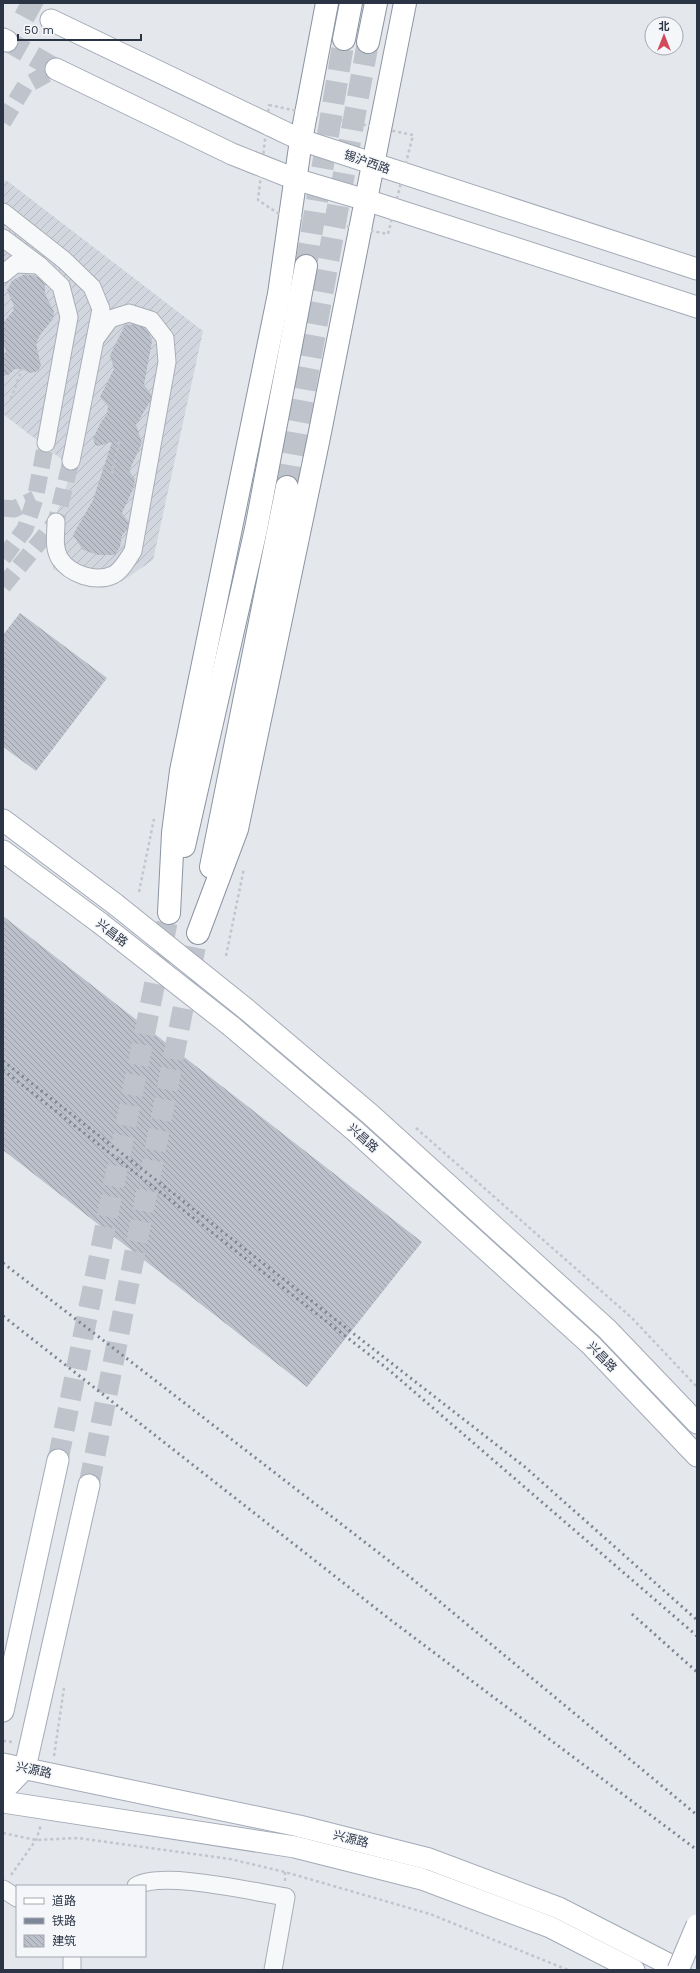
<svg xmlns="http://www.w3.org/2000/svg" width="700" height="1973" font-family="'Work Sans','Noto Sans SC',sans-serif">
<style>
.industrial{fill:url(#industrial-furrows)}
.building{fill:url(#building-back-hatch)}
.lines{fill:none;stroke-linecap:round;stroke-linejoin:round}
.minor-tunnel{stroke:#bfc3cb;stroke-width:17;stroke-dasharray:17 8;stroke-linecap:butt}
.major-tunnel{stroke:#bfc3cb;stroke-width:21;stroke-dasharray:21 10;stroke-linecap:butt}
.highway-tunnel{stroke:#bfc3cb;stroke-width:22;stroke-dasharray:22 11;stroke-linecap:butt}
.minor-casing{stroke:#a9aeb7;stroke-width:19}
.major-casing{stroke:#a3abb8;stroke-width:23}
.highway-casing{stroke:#8b94a3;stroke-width:24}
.path{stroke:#c2c5cb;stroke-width:2.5;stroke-dasharray:3 3;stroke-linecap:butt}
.minor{stroke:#f7f8fa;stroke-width:17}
.major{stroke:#fff;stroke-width:21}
.highway{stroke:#fff;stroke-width:22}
.rail{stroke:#7d8696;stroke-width:3;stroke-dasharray:2 4;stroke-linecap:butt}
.major-bridge-casing{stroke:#a3abb8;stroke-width:23;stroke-linecap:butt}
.major-bridge{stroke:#fff;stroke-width:21}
.labels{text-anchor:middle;stroke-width:3;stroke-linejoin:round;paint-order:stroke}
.street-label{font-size:12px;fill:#2b3445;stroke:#f4f6f9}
</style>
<defs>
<pattern id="industrial-furrows" width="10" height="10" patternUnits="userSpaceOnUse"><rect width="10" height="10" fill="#d2d6de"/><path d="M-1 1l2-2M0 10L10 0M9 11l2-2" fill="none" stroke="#b4b8c0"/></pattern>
<pattern id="building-back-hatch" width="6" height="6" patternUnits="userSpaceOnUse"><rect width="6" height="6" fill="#bbc0ca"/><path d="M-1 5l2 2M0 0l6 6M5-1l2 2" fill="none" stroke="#989da6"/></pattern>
</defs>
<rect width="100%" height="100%" fill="#e4e7ec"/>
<path class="industrial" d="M6 180 203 331 153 560 121 582 84 584 53 569 54 520 73 468 3 414V184Z"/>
<g class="building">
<path d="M23 275H32L41 278 45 285V294L54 312 53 319 40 335 36 344 41 366 38 371 31 373 22 369H15L8 375H3V356L6 351 3 341V323L13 311 14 306 7 290 12 281Z"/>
<path d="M136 324 144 327 149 333 152 341 144 385 151 394V400L136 425 142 443 129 471 135 479 134 487 122 513 129 523 128 529 122 535 120 547 115 555H98L83 550 73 535 93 500 112 442 98 446 95 444 93 439 101 422 107 414 108 406 100 397 114 369 110 355 125 325Z"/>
<path d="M20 613 107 678 36 771 3 747V635Z"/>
<path d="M3 916 422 1242 307 1387 3 1150Z"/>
</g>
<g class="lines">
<g class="minor-tunnel">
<path d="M3 122 25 86 56 69"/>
<path d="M3 508 14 509 35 499"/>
<path d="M3 558 25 529 35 499 46 443"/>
<path d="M3 586 56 522 71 461"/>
</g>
<g class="major-tunnel">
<path d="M20 3 51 20"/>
<path d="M7 41 56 69"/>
<path d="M58 1460 169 913"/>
<path d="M89 1485 198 933"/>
</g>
<g class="highway-tunnel">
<path d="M306 266 344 39"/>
<path d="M287 487 368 42"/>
</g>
<g class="minor-casing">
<g id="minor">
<path d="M3 212 64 260 92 287 101 309 71 461"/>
<path d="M3 238 39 265 61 286 69 317 46 443"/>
<path d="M3 274 15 264 39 265"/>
<path d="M56 522C56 534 53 548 60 559 70 574 95 583 113 575 121 571 128 559 133 551L167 362 165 338 151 320 129 313 110 319 96 338"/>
<path d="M136 1886C162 1870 253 1892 286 1897L273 1970"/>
<path d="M3 1889 17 1898"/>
<path d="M72 1970V1956"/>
</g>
</g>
<g class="major-casing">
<g id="major">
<path d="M51 20 301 140 697 269"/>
<path d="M3 39 7 41"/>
<path d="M56 69 232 154 295 179 366 200 697 307"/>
<path d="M3 820 115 904"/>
<path d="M3 851 100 923"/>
<path d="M246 1009 370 1114 607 1329 697 1423"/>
<path d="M231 1026 355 1131 591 1345 697 1456"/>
<path d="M3 1711 58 1460"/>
<path d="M3 1764 299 1826 429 1859 559 1908 680 1970"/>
<path d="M3 1791 25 1768 89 1485"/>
<path d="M3 1802 295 1847 422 1879 550 1927 634 1970"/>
</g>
</g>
<g class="highway-casing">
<g id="highway">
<path d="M344 39 351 3"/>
<path d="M368 42 376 3"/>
<path d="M184 846 256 529 306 266"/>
<path d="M211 867 287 487"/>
<path d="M169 913 173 833 181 771 279 294 301 140 327 3"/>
<path d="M198 933 237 829 318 442 405 3"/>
</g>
</g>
<g class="path">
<path d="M269 105 413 135 388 234 279 214 258 200Z"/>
<path d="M11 399 22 369"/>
<path d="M112 474 119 442"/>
<path d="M139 892 154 819"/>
<path d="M226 956 244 868"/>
<path d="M416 1128 632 1318 697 1387"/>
<path d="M3 1741 13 1742"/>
<path d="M54 1756 64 1688"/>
<path d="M3 1833 36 1840 78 1838 230 1859 285 1872 430 1914 568 1970"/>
<path d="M285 1872V1881"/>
<path d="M11 1875 36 1840 41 1825"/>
</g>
<use href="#minor" class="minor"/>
<use href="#major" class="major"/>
<use href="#highway" class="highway"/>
<g class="rail">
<path d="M3 1061 525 1467 697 1620"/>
<path d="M3 1070 389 1370 697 1636"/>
<path d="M3 1263 410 1577 697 1815"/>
<path d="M3 1316 392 1621 697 1850"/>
<path d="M632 1614 697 1672"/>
</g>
<g class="major-bridge-casing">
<g id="major-bridge">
<path d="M115 904 246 1009"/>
<path d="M100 923 231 1026"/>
<path d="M678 1970 697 1925"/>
</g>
</g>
<use href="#major-bridge" class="major-bridge"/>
</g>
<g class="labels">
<g class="street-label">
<text transform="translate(367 162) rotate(19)" y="4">锡沪西路</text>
<text transform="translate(112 933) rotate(38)" y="4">兴昌路</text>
<text transform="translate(363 1138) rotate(42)" y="4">兴昌路</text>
<text transform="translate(602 1357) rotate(46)" y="4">兴昌路</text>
<text transform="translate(34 1770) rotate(12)" y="4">兴源路</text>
<text transform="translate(351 1839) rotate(14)" y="4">兴源路</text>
</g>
</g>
<rect width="700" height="1973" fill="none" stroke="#2b3445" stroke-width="8"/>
<rect x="16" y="1885" width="130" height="72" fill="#f4f6f9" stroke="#a4a8b1"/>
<rect x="24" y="1898" width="20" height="6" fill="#ffffff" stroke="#a4a8b1"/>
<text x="52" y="1905" font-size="12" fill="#2b3445">道路</text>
<rect x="24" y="1918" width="20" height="6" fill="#7d8696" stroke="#a4a8b1"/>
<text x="52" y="1925" font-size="12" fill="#2b3445">铁路</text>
<rect x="24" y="1935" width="20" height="12" fill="url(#building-back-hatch)" stroke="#a4a8b1"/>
<text x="52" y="1945" font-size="12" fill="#2b3445">建筑</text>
<g transform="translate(664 36)"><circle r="19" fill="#f4f6f9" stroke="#a4a8b1"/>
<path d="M0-3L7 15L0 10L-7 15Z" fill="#d1495b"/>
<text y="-6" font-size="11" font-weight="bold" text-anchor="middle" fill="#2b3445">北</text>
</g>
<path d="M18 34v6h123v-6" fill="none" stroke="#2b3445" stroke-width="2"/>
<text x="24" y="34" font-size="12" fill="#2b3445" stroke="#f4f6f9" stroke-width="3" paint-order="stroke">50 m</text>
</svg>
